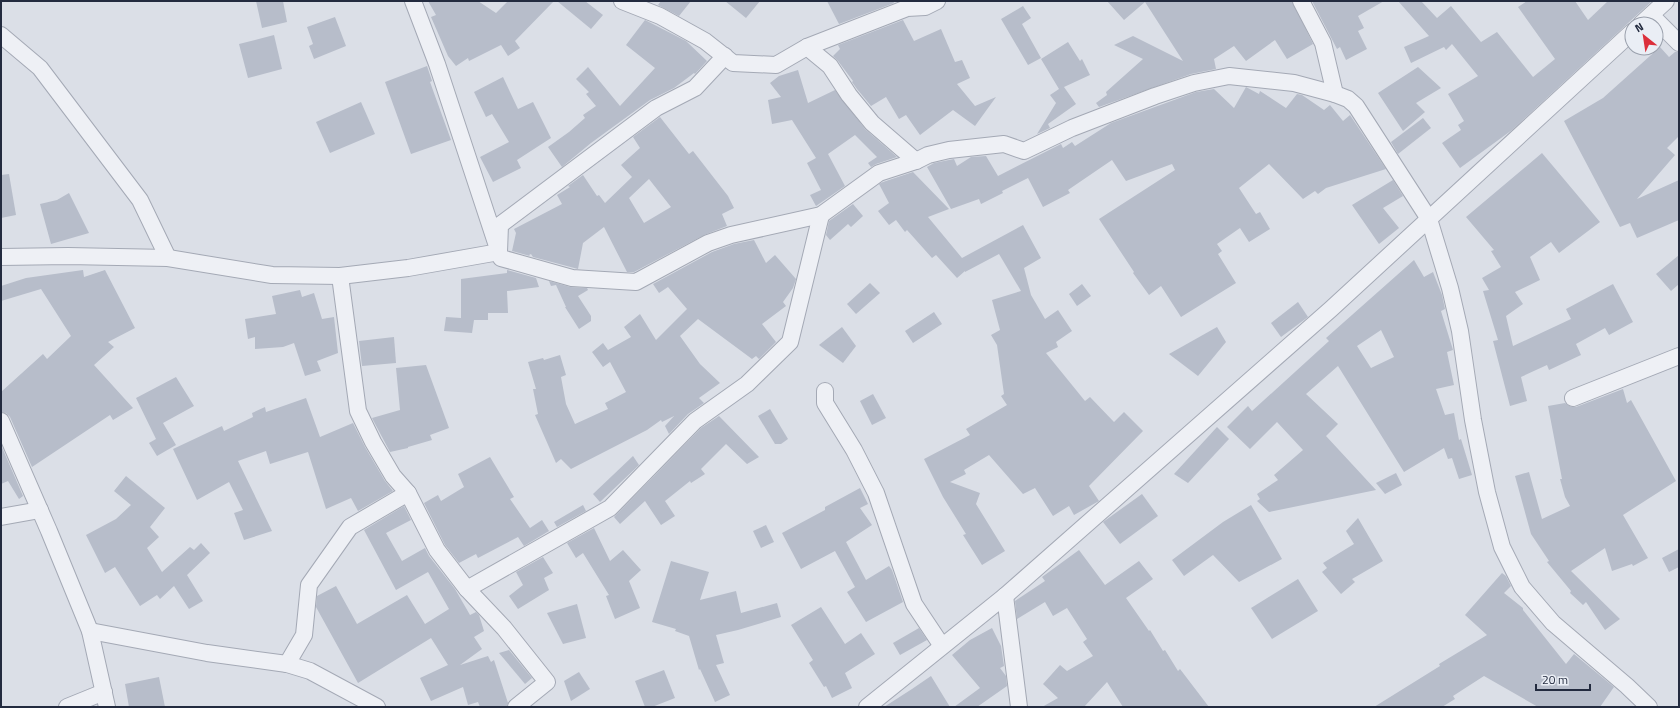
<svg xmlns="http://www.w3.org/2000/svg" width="1680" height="708" font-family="'Titillium Web',sans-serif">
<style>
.building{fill:#b7bdca;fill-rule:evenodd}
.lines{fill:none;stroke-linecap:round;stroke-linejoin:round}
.street-casing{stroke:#a4a9b5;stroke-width:18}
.street{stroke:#eef0f5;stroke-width:16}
</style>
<rect width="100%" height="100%" fill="#dbdfe7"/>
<g class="building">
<path d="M256 1H283L287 22 262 28Z"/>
<path d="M428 1H478L496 13 508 1H554L515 41 520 48 508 56 501 45 469 61 468 58 456 66 448 56 431 17 436 15Z"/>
<path d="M557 1H585L603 15 591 29Z"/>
<path d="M661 1H691L679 16 658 5Z"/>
<path d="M725 1H760L746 18Z"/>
<path d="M827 1H893L894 3 839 24Z"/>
<path d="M1107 1H1292L1313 44 1287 59 1275 40 1246 61 1234 46 1214 59 1216 69 1191 74 1099 107 1096 103 1107 95 1106 92 1143 59 1114 45 1133 36 1183 61 1145 2 1124 20Z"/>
<path d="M1312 1H1384L1358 16 1364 28 1358 31 1367 49 1346 60 1340 47 1337 49Z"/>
<path d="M1398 1H1421L1437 18 1451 6 1481 42 1497 32 1533 77 1555 59 1518 7 1527 1H1575L1588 20 1608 1H1652L1512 130 1460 168 1442 143 1461 130 1458 125 1464 121 1448 94 1478 76 1452 44 1446 50 1444 47 1411 63 1404 47 1429 36Z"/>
<path d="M1023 6 1031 18 1022 24 1041 58 1028 65 1001 19Z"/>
<path d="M335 17 346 46 314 59 309 46 313 44 307 27Z"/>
<path d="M645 20 686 41 707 61 695 74 694 73 674 88 650 100 591 143 562 167 548 147 569 132 585 118 583 115 596 106 586 94 589 92 576 79 588 67 620 106 655 68 626 45Z"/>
<path d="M903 20 914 41 941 29 955 62 962 60 970 78 957 84 975 106 996 97 975 126 953 110 920 135 906 115 899 119 886 97 871 106 857 89 852 82 853 81 838 61 833 56 840 49 838 45Z"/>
<path d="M274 35 282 69 248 78 239 44Z"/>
<path d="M1068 42 1080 61 1082 59 1090 75 1064 87 1076 104 1048 124 1050 128 1037 134 1056 103 1050 95 1059 89 1041 59Z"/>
<path d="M1660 47 1669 57 1675 52H1679V136L1667 148 1675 155 1637 199 1679 180V220L1637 238 1630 223 1620 227 1564 121 1603 98Z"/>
<path d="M427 66 432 81 430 82 451 140 411 154 385 82Z"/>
<path d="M1418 67 1441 88 1416 103 1425 112 1403 131 1378 93Z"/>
<path d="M798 70 808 103 835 90 865 129 897 157 876 164 871 167 868 163 877 157 855 135 828 154 845 186 816 206 810 195 821 190 807 163 816 158 792 120 772 124 768 100 781 97 770 83 779 76Z"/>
<path d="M503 77 518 109 533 102 551 138 517 160 521 168 493 182 480 157 509 142 492 114 486 117 474 92Z"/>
<path d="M1246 87 1259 94 1260 91 1286 108 1297 94 1302 95 1324 110 1330 105 1343 121 1350 115 1386 169 1326 188 1318 194 1315 191 1303 199 1269 164 1239 188 1256 214 1260 212 1270 229 1249 242 1240 228 1217 244 1222 251 1218 254 1236 283 1181 317 1161 286 1149 295 1133 273 1134 272 1099 219 1175 170 1172 164 1126 181 1112 160 1068 190 1070 193 1043 207 1028 178 1002 191 1003 193 981 204 979 199 951 209 927 167 934 163 954 159 957 166 971 157 986 156 998 176 1061 144 1063 148 1072 142 1075 146 1111 123 1196 92 1214 89 1234 108Z"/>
<path d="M361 102 375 134 330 153 316 122Z"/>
<path d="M660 117 689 154 693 151 728 196 734 208 722 214 727 226 704 235 634 272H627L604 227 583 243 578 269 533 257 531 254 529 255 530 256 512 251 516 233 514 229 562 204 557 195 570 187 568 186 583 175 597 196 599 195 605 203 632 177 621 165 640 148 633 137ZM649 179 671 207 644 223 629 198Z"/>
<path d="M1423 118 1431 128 1398 154 1391 142Z"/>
<path d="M1542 153 1600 222 1559 253 1551 242 1530 257 1540 280 1515 292 1523 304 1506 316 1513 346 1571 319 1566 309 1613 284 1633 322 1609 335 1605 328 1576 344 1581 355 1549 370 1547 365 1521 377 1527 401 1510 406 1493 341 1498 340 1483 291 1489 290 1482 278 1501 267 1491 251 1494 250 1466 217Z"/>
<path d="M913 172 949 209 928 217 962 258 1023 225 1041 258 1024 268 1031 295 1045 319 1058 310 1072 331 1056 342 1058 347 1046 353 1085 401 1090 397 1114 422 1124 412 1143 431 1089 486 1099 501 1074 515 1069 506 1053 516 1035 488 1023 494 989 455 964 470 966 474 950 482 980 493 976 504 1005 551 982 565 963 535 966 534 943 497 924 459 970 435 966 429 1007 405 1001 396 1004 394 997 345 991 335 1000 330 992 300 1021 291 999 254 965 272V271L957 278 936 255 932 258 907 230 905 232 896 220 889 225 878 211 889 203 879 184 883 182Z"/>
<path d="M9 174 16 215 1 218V175Z"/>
<path d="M1393 180 1403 196 1383 208 1399 228 1379 244 1352 205Z"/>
<path d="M69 193 89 233 51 244 40 204 57 200Z"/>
<path d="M853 204 863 216 851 227 848 224 830 240 826 235 829 221Z"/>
<path d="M754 240 766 263 775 255 796 279 793 288 783 302 786 306 762 324 776 342 759 359 756 356 752 359 698 319 680 336 700 364 720 383 699 398 704 403 688 414 669 434 665 426 674 416 662 422 661 420 647 430 571 469 561 459 556 463 535 415 538 414 533 389H536L528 362 543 358 544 360 560 355 566 375 561 377 566 404 575 424 608 409 605 403 626 392 610 362 603 367 592 352 603 343 608 350 631 337 624 327 640 314 656 340 687 309 668 287 659 293 653 284 712 252 734 244Z"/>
<path d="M1679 255V284L1671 291 1656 274Z"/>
<path d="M1414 260 1424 277 1433 272 1442 295 1445 309 1441 311 1453 350 1447 352 1454 385 1436 389 1445 415 1454 413 1459 440 1461 439 1472 475 1459 479 1452 458 1448 459 1444 448 1404 472 1338 366 1306 394 1338 424 1326 436 1376 490 1269 512 1257 501 1260 499 1257 494 1278 480 1274 475 1303 450 1277 422 1250 449 1227 427 1248 406 1252 411 1329 341 1326 338ZM1381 330 1394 357 1371 368 1357 346Z"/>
<path d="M83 270 84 277 105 270 135 328 108 342 114 347 94 365 133 408 113 420 110 415 32 467 10 417 6 413 1 412V392L43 354 47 359 71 336 41 289 1 301V286L26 278Z"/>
<path d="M507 270 536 278 539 287 507 291 508 313H488V320H474L472 333 444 331 446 317 461 318V279L507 273Z"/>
<path d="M549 281 570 287 587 288 588 290 578 296 591 316V321L579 329 565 307H566L556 285 551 286Z"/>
<path d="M870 283 880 293 856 314 847 304Z"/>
<path d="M1082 284 1091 296 1077 306 1069 294Z"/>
<path d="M300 290 302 297 314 293 322 319 334 317 338 353 317 361 321 371 305 376 294 343 283 347 255 349V337L248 339 245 319 276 314 272 296Z"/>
<path d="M1298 302 1308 317 1281 337 1271 323Z"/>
<path d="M934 312 942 324 913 343 905 331Z"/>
<path d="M842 327 856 346 843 363 819 345Z"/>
<path d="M1217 327 1226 342 1198 376 1169 354Z"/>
<path d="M394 337 396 363 362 366 359 341Z"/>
<path d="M426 365 449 428 430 435 432 440 408 447V448L390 452 372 418 400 410 396 368Z"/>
<path d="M176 377 194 406 163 423 176 445 157 456 149 443 156 439 136 398Z"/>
<path d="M1623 389 1627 403 1631 400 1676 481 1623 515 1648 558 1633 566 1632 564 1612 571 1605 548 1571 571 1620 619 1605 630 1586 602 1583 605 1570 593 1571 591 1547 562 1549 561 1531 534 1515 476 1529 472 1542 519 1570 506 1565 497 1560 479H1562L1548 406 1565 403 1571 407H1576Z"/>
<path d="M873 394 886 418 872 425 860 401Z"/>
<path d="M306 398 320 437 353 423 365 447 385 481 393 491 358 511 351 498 326 509 308 452 270 464 266 451 238 461 272 531 244 540 234 513 243 510 229 482 197 500 173 449 222 426 224 431 253 417 252 413 265 407 266 412Z"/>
<path d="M770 409 788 439 781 444H775L758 416Z"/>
<path d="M719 416 759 457 747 464 726 444 701 469 705 474 691 483 690 481 665 501 675 516 661 525 645 501 620 524 614 517 701 428Z"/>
<path d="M1217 427 1229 439 1188 483 1174 474Z"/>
<path d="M1 445 23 496 19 499 8 481 1 484Z"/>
<path d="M633 456 639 465 600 502 593 494Z"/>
<path d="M490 457 514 497 510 499 530 528 542 520 549 531 524 546 518 537 478 558 476 554 459 563 445 545 424 503 438 495 441 501 464 487 458 474Z"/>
<path d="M1396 473 1402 485 1385 494 1376 483Z"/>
<path d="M126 476 165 508 150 527 159 537 147 548 162 572 190 547 194 550 201 543 210 553 187 575 203 601 189 609 174 586 160 599 157 595 140 606 115 567 105 573 86 535 116 519 131 505 114 491Z"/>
<path d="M860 488 868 504 860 508 872 525 846 542 866 580 889 566 892 570 903 602 866 622 847 592 855 587 835 551 801 569 782 533 825 510V507Z"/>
<path d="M1142 494 1158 516 1120 544 1103 522Z"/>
<path d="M583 505 586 511 557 527 554 522Z"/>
<path d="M1251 505 1282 559 1239 582 1213 555 1184 576 1172 560 1223 522Z"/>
<path d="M404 506 411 520 386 533 402 561 425 548 429 556 455 589 470 615 476 612 479 615 484 631 474 637 482 649 460 665 488 656 491 662 494 660 508 703 507 707H480L478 702 468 705 463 687 431 701 420 678 448 665 431 638 358 683 316 607 317 596 336 586 357 624 407 595 425 624 449 609 428 572 396 590 364 530Z"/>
<path d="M1358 518 1383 561 1352 579 1355 582 1341 594 1322 572 1327 568 1323 563 1354 544 1346 531Z"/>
<path d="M766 525 774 542 761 548 753 531Z"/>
<path d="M594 528 610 561 623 550 641 570 629 581 640 608 615 619 606 596 609 595 583 553 576 558 567 543Z"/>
<path d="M1679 549V567L1669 572 1662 558Z"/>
<path d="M1079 550 1105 585 1139 561 1153 579 1126 598 1149 631 1150 630 1163 651 1165 650 1178 671 1180 669 1209 707H1123L1107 682 1084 707H1042L1058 698 1043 684 1060 665 1067 671 1093 656 1083 642 1087 639 1067 608 1053 616 1045 602 1017 619 1015 601 1045 581 1042 577Z"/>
<path d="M543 557 553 573 544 578 549 590 518 609 509 596 523 585 516 572Z"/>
<path d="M671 561 709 572 700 600 736 591 741 613 777 603 781 617 738 630 716 635 724 663 716 665 730 695 715 702 700 669 699 670 689 636 675 631 676 629 652 622Z"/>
<path d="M1502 573 1506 576 1511 586 1504 593 1523 608V610L1566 664 1574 654 1614 687 1600 707H1538L1484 676 1453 696 1455 699 1442 707H1374L1440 666 1439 664 1487 635 1465 615Z"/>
<path d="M1298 579 1318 611 1272 639 1251 608Z"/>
<path d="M577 604 586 638 563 644 547 613Z"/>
<path d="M821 607 845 644 861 633 875 654 845 673 852 688 832 698 826 686 824 687 809 663 813 660 791 625Z"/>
<path d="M919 628 927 640 900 655 893 643Z"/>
<path d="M992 628 1001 646 1004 666 1000 668 1006 676 1007 686 977 707H954L980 688 952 655 970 640Z"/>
<path d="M509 650 532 678 525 684 499 653Z"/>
<path d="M664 670 675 698 652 707H645L635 681Z"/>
<path d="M579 672 590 689 571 701 564 681Z"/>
<path d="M931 676 950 707H884L912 689Z"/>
<path d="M159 677 165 707H129L125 684Z"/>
</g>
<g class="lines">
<g class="street-casing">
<g id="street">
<path d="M413 1 437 64 499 252 500 225 656 108 695 88 725 56"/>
<path d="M622 1 660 16 705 41 733 63 776 65 807 47 907 8 925 7 937 1"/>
<path d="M1301 1 1323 43 1335 94"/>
<path d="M1651 15 1679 43"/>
<path d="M1641 24 1666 1"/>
<path d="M1 35 40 68 140 200 168 258"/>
<path d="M807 47 830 66 849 95 872 123 916 161"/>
<path d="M1 257 68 256 168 258 272 275 340 276 408 268 499 252 501 258 572 278 636 282 708 243 731 235 821 215 879 173 916 161 928 155 949 150 1004 144 1024 151 1072 128 1155 96 1194 83 1229 76 1294 83 1335 94 1348 99 1356 106 1429 219 1450 288 1460 331 1473 420 1487 492 1502 547 1522 587 1553 623 1627 686 1649 707"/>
<path d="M825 391V403L854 450 876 493 914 604 942 646"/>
<path d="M1573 398 1679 356"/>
<path d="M1 421 49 531 90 631 107 707"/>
<path d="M408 493 437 550 467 589 504 628 547 682 516 707"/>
<path d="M1 517 40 510"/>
<path d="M467 589 610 508 695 421 747 384 790 342 821 215"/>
<path d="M1005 596 1019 707"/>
<path d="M90 631 207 653 287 664 310 671 377 707"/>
<path d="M287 664 304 635 309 585 350 527 408 493 393 476 373 442 358 411 340 276"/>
<path d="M67 707 104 692"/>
<path d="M867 707 1005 596 1331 309 1632 32"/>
</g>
</g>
<use href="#street" class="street"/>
</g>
<rect width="1680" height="708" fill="none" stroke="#232b3f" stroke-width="4"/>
<g transform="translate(1644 36) rotate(330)"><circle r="19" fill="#eaeef5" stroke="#9aa0ac"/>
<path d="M0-3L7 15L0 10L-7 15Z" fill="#dc2f3b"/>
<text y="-6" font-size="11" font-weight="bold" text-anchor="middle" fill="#232b3f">N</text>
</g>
<path d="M1536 684v6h54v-6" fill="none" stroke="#232b3f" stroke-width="2"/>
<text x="1542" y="684" font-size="12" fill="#232b3f" stroke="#eaeef5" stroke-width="3" paint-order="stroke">20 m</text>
</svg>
